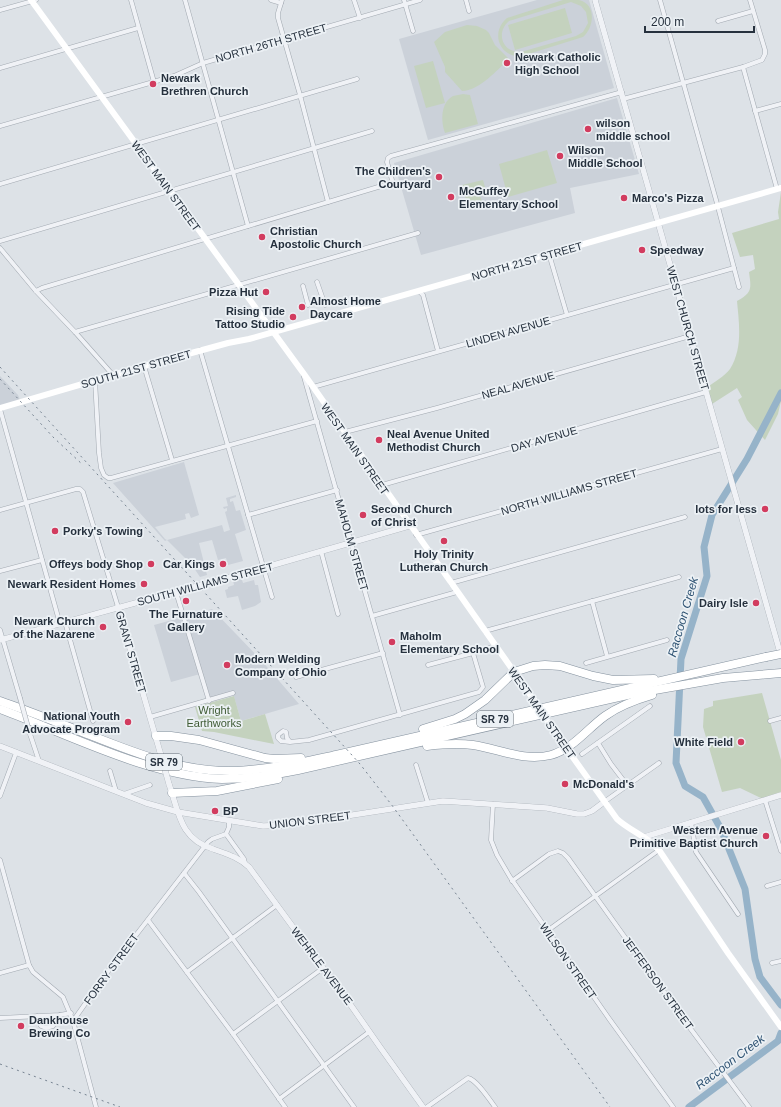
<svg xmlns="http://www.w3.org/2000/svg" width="781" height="1107" font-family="Arial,sans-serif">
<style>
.built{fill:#cbd1d9}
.green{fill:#c4d2be;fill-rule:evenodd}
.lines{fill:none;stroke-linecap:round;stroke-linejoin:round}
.river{stroke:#96b3c9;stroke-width:7}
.minor-casing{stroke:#a2a9b1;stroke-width:5}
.tertiary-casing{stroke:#a2a9b1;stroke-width:6}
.motorway-casing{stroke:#84919e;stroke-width:9}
.minor{stroke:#f0f2f6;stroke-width:4}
.tertiary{stroke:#f0f2f6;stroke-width:5.5}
.secondary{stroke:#fff;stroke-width:6}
.motorway{stroke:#fff;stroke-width:8}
.rail{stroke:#768391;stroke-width:1;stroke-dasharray:2 4;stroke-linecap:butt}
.minor-bridge-casing{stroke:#a2a9b1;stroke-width:5;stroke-linecap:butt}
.tertiary-bridge-casing{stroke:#a2a9b1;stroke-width:6;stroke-linecap:butt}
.motorway-bridge-casing{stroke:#84919e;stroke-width:9;stroke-linecap:butt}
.minor-bridge{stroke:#f0f2f6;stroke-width:4}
.tertiary-bridge{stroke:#f0f2f6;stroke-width:5.5}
.secondary-bridge{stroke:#fff;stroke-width:6}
.motorway-bridge{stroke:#fff;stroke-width:8}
.poi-dot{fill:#d23c5f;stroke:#ecf1f5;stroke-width:1.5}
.labels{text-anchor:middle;stroke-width:3.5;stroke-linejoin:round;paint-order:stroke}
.shield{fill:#ecf1f5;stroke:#616b75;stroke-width:1}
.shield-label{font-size:10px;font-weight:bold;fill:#26313e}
.street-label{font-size:11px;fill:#26313e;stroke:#ecf1f5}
.poi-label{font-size:11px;font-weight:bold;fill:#26313e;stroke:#ecf1f5;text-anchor:start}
.park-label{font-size:11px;fill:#3e5a33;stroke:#ecf1f5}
.water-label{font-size:12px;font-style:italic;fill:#2f5373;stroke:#ecf1f5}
</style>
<rect width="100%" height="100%" fill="#dde2e7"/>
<g class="built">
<path d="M537 0H589L614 88 428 140 399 39Z"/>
<path d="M617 98 639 174 570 188 575 213 421 255 394 163Z"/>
<path d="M0 376 18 395 20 400 0 406Z"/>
<path d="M184 462 199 515 191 518 189 513 185 514 186 519 155 527 165 539 167 540 222 525 224 532 230 530 225 512 227 511V508L224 509 223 507 228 506 226 498 236 495V497L230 499V502L233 501 236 511 240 510 246 530 235 534 243 561 228 565 226 558 218 560 212 540 199 543 207 575 200 577 192 565 167 540 165 541 113 483Z"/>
<path d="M241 577 243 583 254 580 255 585H258L261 602 255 606 242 610 238 596 227 598 225 590 228 589V587L234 585 233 580Z"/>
<path d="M212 609 261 660 299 704 241 721 233 693 209 701 200 674 171 682 154 625Z"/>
</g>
<g class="green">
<path d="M563 0C568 0 574 0 579 0 597 4 594 28 583 37L522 56C499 58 490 32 507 18ZM571 2 581 6 586 12 588 23 583 32 576 36 521 52C503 53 495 33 509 21Z"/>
<path d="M565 8 572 33 515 50 508 25Z"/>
<path d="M467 25 477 26 486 30 489 33 495 45 509 59C497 70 479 91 462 91L445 72V67L434 42 445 32Z"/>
<path d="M433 61 445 103 426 108 414 66Z"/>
<path d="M463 94 470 95 478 124 445 133C441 122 440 103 453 96 456 95 460 95 463 94Z"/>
<path d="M547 150 557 183 508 197 499 164Z"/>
<path d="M483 180 487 194 480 196 483 204 463 210 460 201 466 200 462 185Z"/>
<path d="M781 192V401L778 414 765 440 747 420 738 400 742 397 737 388 712 404 708 387C714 382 725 376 730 369 743 348 739 323 737 301 753 292 751 288 749 272L755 269 753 255 740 257 732 233 779 219 778 212Z"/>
<path d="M762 693 781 760V795L765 800 740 788 722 792 703 727 704 709 713 706V701Z"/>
<path d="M234 696 241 721 265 714 274 744 214 732 202 731 195 707Z"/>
</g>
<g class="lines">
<g class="river">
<path d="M781 393 747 459 712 515 704 547 707 576 681 659 676 763 685 786 703 797 721 829 745 889 755 959 760 977 781 1005"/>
<path d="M689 1107 778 1041 781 1033"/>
</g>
<g class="minor-casing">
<g id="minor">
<path d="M131 0 154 82"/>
<path d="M185 0 248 226"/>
<path d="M271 0 281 3"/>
<path d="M282 0 278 13V18L300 95 328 202"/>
<path d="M354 0 360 18"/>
<path d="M404 0 413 31"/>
<path d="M466 0 469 11"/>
<path d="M660 0 718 207 739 287"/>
<path d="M0 10 36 0"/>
<path d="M718 21 753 11"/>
<path d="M743 67 777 189"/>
<path d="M0 68 138 28"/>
<path d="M623 99 743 67 762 60 765 54V50L750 0"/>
<path d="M755 111 781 104"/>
<path d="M0 126 174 76 203 63 420 0"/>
<path d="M0 184 357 79"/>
<path d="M0 241 372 131"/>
<path d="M0 248 35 290 75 332 113 375"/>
<path d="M549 254 567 315"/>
<path d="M317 282 325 305"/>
<path d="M303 286 308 305"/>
<path d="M36 291 42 288 388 184 391 182 392 180 387 162 388 158 391 156 622 92"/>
<path d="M419 291 423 295 438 351"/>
<path d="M75 332 418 233"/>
<path d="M200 350 272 597"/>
<path d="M144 366 172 460"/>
<path d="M304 377 400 715"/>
<path d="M95 380 99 453 101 468 104 475 108 478H111L317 421"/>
<path d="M313 387 734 268"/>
<path d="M0 409 60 624"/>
<path d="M345 432 437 408 690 336"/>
<path d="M382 485 706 392"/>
<path d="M0 510 76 489H80L83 492 118 607"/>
<path d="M248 515 337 490"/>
<path d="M416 535 722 449"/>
<path d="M321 551 338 614"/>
<path d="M0 571 42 560"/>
<path d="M451 583 685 517"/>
<path d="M176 592 209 701"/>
<path d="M592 601 607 656"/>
<path d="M372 616 457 592"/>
<path d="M65 622 93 721"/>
<path d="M0 630 20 698"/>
<path d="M485 631 679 577"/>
<path d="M586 663 667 640"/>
<path d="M428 665 473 653 496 646"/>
<path d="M296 677 383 653"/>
<path d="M150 717 233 693"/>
<path d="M770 721 781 718"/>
<path d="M30 734 39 761"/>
<path d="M290 742 281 741 278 738V735L283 731 286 732 287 738 290 742 309 740 479 692 483 687 473 653"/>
<path d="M598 743 611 764 627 785"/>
<path d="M582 754 650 706"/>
<path d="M416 765 428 803"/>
<path d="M110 771 116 791"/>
<path d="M124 794 150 785"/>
<path d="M0 796 16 753"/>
<path d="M765 800 781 851"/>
<path d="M604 802 659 763"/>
<path d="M493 804 491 840 497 855 510 877 610 1020 673 1107"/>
<path d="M691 822 696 852 738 914"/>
<path d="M226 834 244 859 245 863"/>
<path d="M0 860 29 965 33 972 63 997 73 1021"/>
<path d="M184 873 199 892 354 1107"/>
<path d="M512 881 549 854 558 851 563 853 568 858 690 1028 749 1107"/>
<path d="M767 886 781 882"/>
<path d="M148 920 233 1034 285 1107"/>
<path d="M547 931 659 850"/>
<path d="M772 963 781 961"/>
<path d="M187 972 277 905"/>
<path d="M0 973 29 965"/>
<path d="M37 1016 41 1026 46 1028 53 1026 60 1015"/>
<path d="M0 1018 60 1015 71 1013"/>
<path d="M233 1034 323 968"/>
<path d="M279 1099 369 1032"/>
<path d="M96 1107 73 1021 109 970 208 842 212 839 226 834 229 827V820"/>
<path d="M427 1107 468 1078C477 1080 489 1099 495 1107"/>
</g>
</g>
<g class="tertiary-casing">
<g id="tertiary">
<path d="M595 0 781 656"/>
<path d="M118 607 160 752"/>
<path d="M0 640 263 568 409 526"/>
<path d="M0 746 146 803 178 812 263 826 288 825 443 801 547 808 577 814H584L592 811 604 802"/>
<path d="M169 784C179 813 180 839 213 849 227 854 238 857 249 867L323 968 350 1004 380 1047 423 1107"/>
<path d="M644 837 781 795"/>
</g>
</g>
<g class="motorway-casing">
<g id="motorway">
<path d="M0 701C26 710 51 720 77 730 128 750 180 773 237 771 271 769 303 762 336 755L766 657"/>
<path d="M0 709C70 735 148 776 222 779 248 779 273 775 298 770L632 694 723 678 781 673"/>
<path d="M423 729 455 719 465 714 485 700 514 672 533 666 545 665 560 666 593 676 613 680 654 679"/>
<path d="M156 736H171L199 740 265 758 274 759 301 758"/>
<path d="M427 746C443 744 458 743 473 745 499 749 524 762 551 755 573 749 587 729 605 716 619 706 635 700 652 695"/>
<path d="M172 793 217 791 278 779"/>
</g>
</g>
<use href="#minor" class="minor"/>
<use href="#tertiary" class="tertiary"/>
<g class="secondary">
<path d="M31 0 304 374 534 700"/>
<path d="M0 408 144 366 228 343 249 339 781 188"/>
<path d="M549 724 617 819C630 831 647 836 659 850L728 953 781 1027"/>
</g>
<use href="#motorway" class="motorway"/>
<g class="rail">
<path d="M0 367 360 764 394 808 610 1107"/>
<path d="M0 379 53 437 83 465"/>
<path d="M0 1064 120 1107"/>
</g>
<g class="minor-bridge-casing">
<path id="minor-bridge" d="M20 698 30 734"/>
</g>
<g class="tertiary-bridge-casing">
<path id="tertiary-bridge" d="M160 752 169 784"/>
</g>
<g class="motorway-bridge-casing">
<path id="motorway-bridge" d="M766 657 781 654"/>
</g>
<use href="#minor-bridge" class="minor-bridge"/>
<use href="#tertiary-bridge" class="tertiary-bridge"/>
<path class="secondary-bridge" d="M534 700 549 724"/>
<use href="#motorway-bridge" class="motorway-bridge"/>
</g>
<g class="poi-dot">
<circle cx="507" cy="63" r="4"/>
<circle cx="153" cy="84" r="4"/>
<circle cx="588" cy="129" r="4"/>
<circle cx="560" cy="156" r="4"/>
<circle cx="439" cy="177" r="4"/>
<circle cx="451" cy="197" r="4"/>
<circle cx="624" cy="198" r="4"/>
<circle cx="262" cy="237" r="4"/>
<circle cx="642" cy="250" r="4"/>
<circle cx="266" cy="292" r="4"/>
<circle cx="302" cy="307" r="4"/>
<circle cx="293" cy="317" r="4"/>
<circle cx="379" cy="440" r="4"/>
<circle cx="765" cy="509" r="4"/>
<circle cx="363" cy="515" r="4"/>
<circle cx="55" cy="531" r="4"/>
<circle cx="444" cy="541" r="4"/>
<circle cx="151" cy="564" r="4"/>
<circle cx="223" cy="564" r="4"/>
<circle cx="144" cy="584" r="4"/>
<circle cx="186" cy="601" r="4"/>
<circle cx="756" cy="603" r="4"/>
<circle cx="103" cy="627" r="4"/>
<circle cx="392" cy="642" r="4"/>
<circle cx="227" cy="665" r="4"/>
<circle cx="128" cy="722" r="4"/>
<circle cx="741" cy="742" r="4"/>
<circle cx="565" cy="784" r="4"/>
<circle cx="215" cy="811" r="4"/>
<circle cx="766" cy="836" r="4"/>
<circle cx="21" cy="1026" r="4"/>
</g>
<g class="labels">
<g class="shield">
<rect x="477" y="711" width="36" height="16" rx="3"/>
<rect x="146" y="754" width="36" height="16" rx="3"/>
</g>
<g class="shield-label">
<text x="495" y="723">SR 79</text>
<text x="164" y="766">SR 79</text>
</g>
<g class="street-label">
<text transform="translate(271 43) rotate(-16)" y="4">NORTH 26TH STREET</text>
<text transform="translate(166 186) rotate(54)" y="4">WEST MAIN STREET</text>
<text transform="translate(527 261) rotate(-16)" y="4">NORTH 21ST STREET</text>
<text transform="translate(688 328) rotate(74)" y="4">WEST CHURCH STREET</text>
<text transform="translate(508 332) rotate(-16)" y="4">LINDEN AVENUE</text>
<text transform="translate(136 369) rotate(-16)" y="4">SOUTH 21ST STREET</text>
<text transform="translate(518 385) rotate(-16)" y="4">NEAL AVENUE</text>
<text transform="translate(544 439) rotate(-16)" y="4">DAY AVENUE</text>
<text transform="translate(355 449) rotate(55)" y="4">WEST MAIN STREET</text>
<text transform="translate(569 492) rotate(-16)" y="4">NORTH WILLIAMS STREET</text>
<text transform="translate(352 545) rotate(74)" y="4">MAHOLM STREET</text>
<text transform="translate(205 584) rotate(-15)" y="4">SOUTH WILLIAMS STREET</text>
<text transform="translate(131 652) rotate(74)" y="4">GRANT STREET</text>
<text transform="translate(542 713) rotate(55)" y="4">WEST MAIN STREET</text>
<text transform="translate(310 820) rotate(-7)" y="4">UNION STREET</text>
<text transform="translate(568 961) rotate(55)" y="4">WILSON STREET</text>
<text transform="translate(322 966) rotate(53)" y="4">WEHRLE AVENUE</text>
<text transform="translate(111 969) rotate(-54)" y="4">FORRY STREET</text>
<text transform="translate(658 983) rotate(54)" y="4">JEFFERSON STREET</text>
</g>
<g class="poi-label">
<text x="515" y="61">Newark Catholic<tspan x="515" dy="13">High School</tspan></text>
<text x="161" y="82">Newark<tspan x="161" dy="13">Brethren Church</tspan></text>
<text x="596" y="127">wilson<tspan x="596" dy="13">middle school</tspan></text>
<text x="568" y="154">Wilson<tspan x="568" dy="13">Middle School</tspan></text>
<text x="431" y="175" text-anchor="end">The Children's<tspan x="431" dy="13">Courtyard</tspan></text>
<text x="459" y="195">McGuffey<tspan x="459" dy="13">Elementary School</tspan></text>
<text x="632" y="202">Marco's Pizza</text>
<text x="270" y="235">Christian<tspan x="270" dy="13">Apostolic Church</tspan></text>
<text x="650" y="254">Speedway</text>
<text x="258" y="296" text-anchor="end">Pizza Hut</text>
<text x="310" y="305">Almost Home<tspan x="310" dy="13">Daycare</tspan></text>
<text x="285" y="315" text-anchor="end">Rising Tide<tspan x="285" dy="13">Tattoo Studio</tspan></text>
<text x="387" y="438">Neal Avenue United<tspan x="387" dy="13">Methodist Church</tspan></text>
<text x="371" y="513">Second Church<tspan x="371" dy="13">of Christ</tspan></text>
<text x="757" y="513" text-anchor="end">lots for less</text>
<text x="63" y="535">Porky's Towing</text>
<text x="444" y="558" text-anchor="middle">Holy Trinity<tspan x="444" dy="13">Lutheran Church</tspan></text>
<text x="143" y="568" text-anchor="end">Offeys body Shop</text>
<text x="215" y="568" text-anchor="end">Car Kings</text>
<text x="136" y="588" text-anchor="end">Newark Resident Homes</text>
<text x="748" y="607" text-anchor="end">Dairy Isle</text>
<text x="186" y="618" text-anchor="middle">The Furnature<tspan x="186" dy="13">Gallery</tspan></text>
<text x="95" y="625" text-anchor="end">Newark Church<tspan x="95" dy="13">of the Nazarene</tspan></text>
<text x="400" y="640">Maholm<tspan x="400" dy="13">Elementary School</tspan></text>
<text x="235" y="663">Modern Welding<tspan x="235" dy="13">Company of Ohio</tspan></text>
<text x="120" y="720" text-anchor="end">National Youth<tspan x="120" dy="13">Advocate Program</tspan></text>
<text x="733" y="746" text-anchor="end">White Field</text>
<text x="573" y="788">McDonald's</text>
<text x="223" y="815">BP</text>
<text x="758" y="834" text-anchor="end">Western Avenue<tspan x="758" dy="13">Primitive Baptist Church</tspan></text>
<text x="29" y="1024">Dankhouse<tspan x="29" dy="13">Brewing Co</tspan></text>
</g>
<g class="park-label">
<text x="214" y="714">Wright<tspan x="214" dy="13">Earthworks</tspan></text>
</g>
<g class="water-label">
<text transform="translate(683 617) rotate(-74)" y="4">Raccoon Creek</text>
<text transform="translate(730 1062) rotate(-37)" y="4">Raccoon Creek</text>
</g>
</g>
<path d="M645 26v6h109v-6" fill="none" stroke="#26313e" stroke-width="2"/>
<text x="651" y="26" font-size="12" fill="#26313e" stroke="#ecf1f5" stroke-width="3" paint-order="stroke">200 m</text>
</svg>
